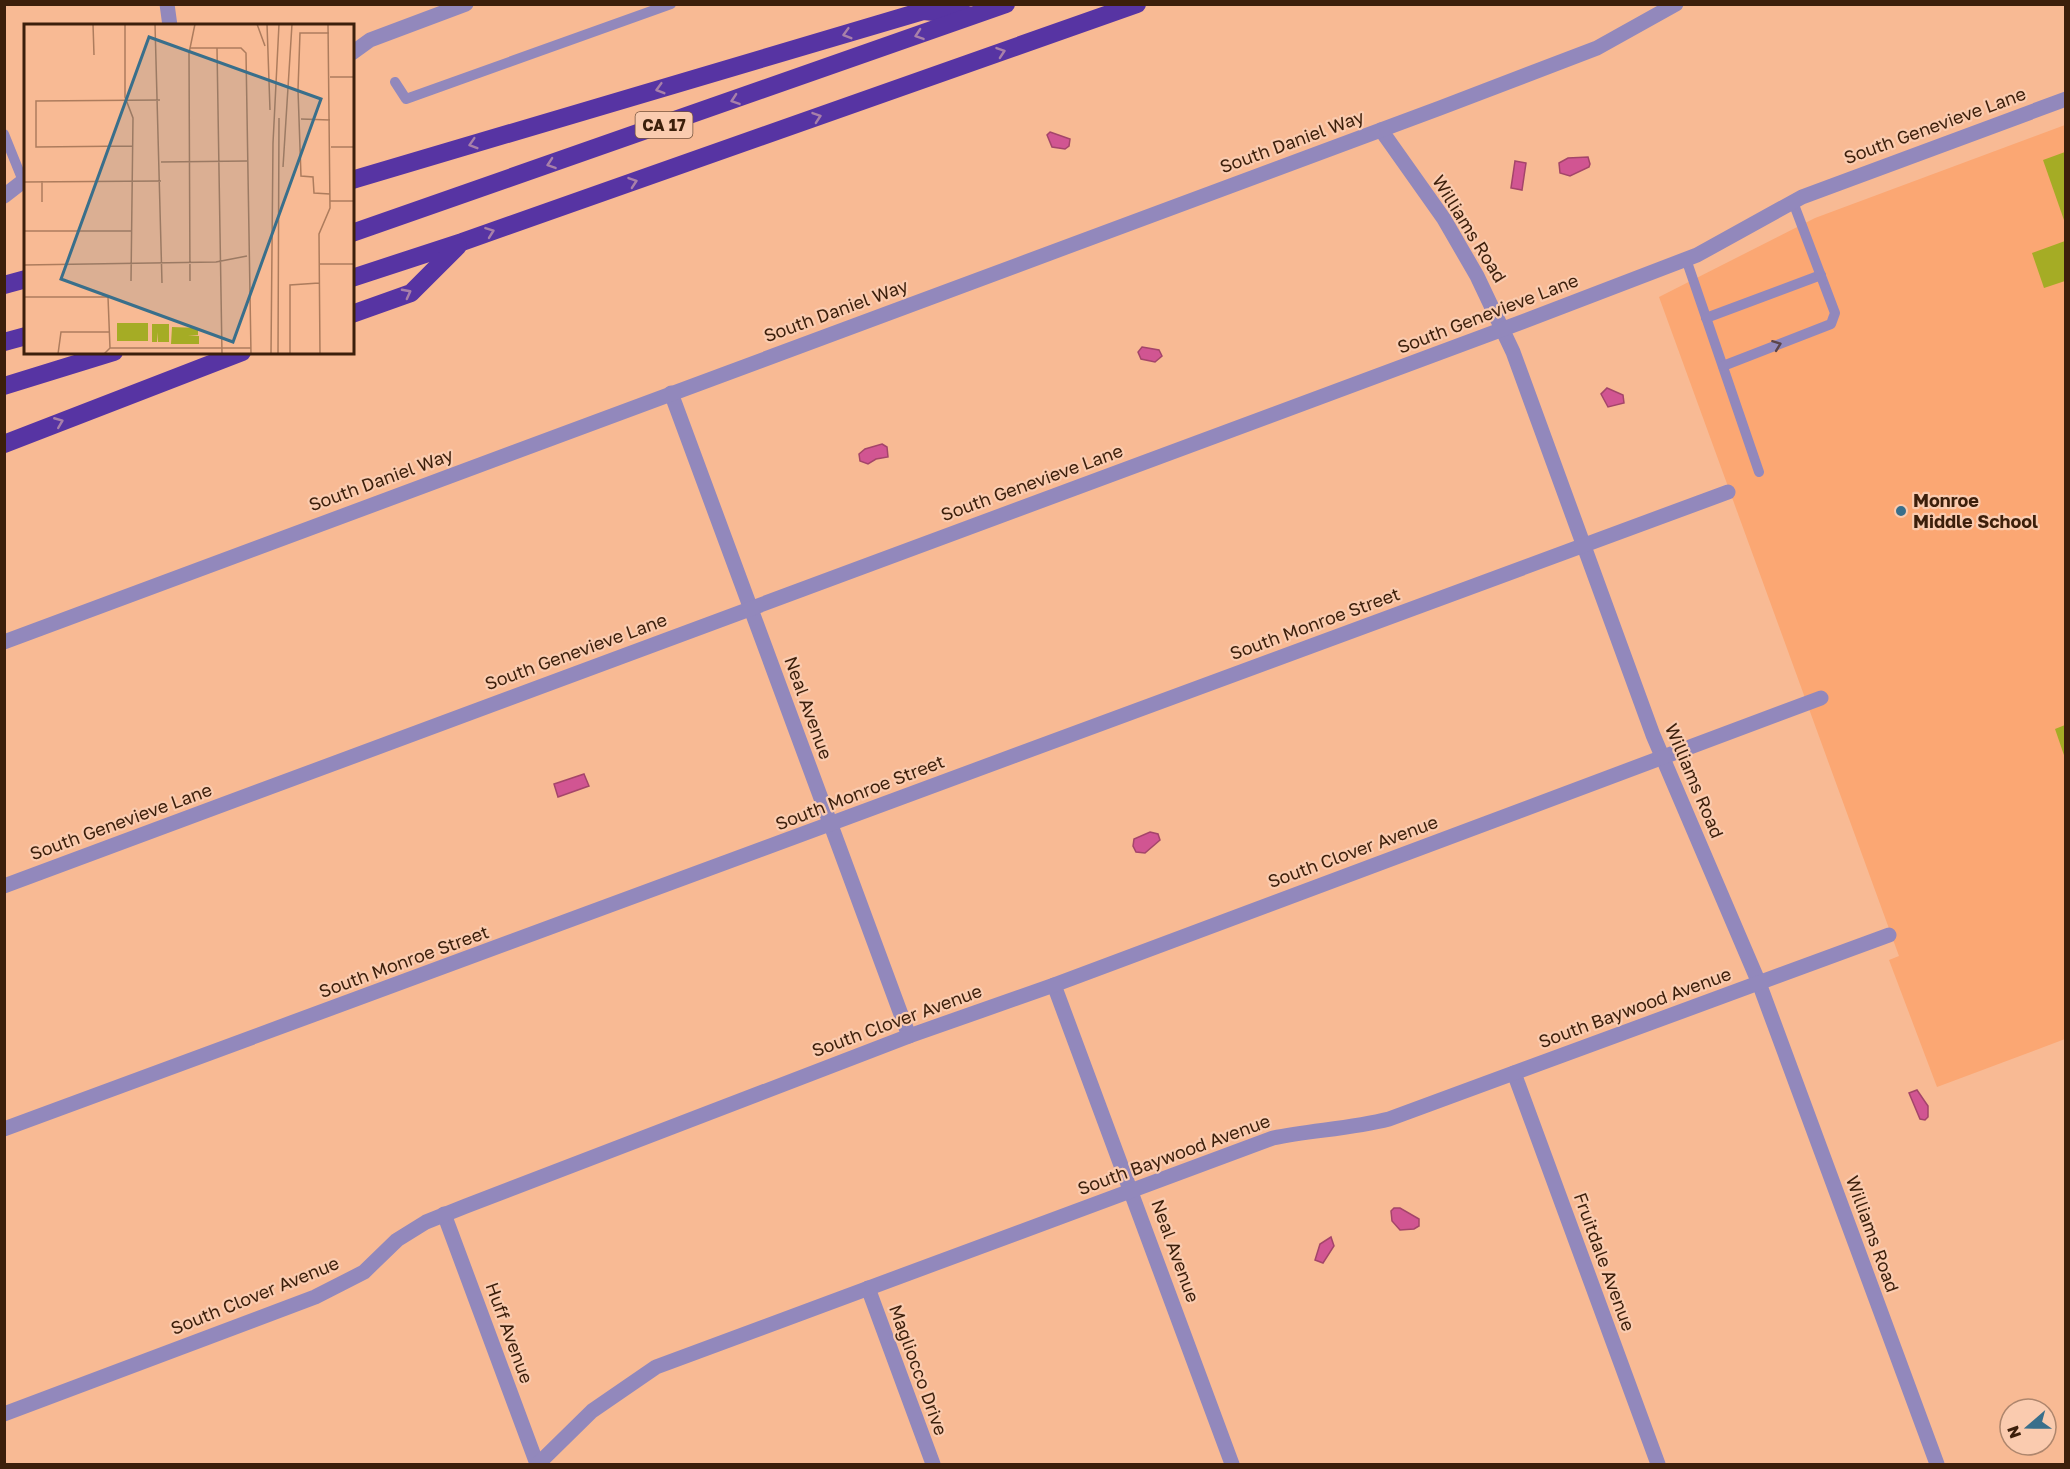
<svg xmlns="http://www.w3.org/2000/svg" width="2070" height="1469" font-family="'Golos Text',sans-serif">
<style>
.built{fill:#fba773}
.green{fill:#a5ac25}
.water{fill:#d15592;stroke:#a4456a;stroke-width:1.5}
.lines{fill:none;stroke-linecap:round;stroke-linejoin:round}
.service{stroke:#9288bc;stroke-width:10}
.minor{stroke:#9288bc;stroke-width:15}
.motorway{stroke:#5734a3;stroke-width:18}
.oneway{stroke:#a880a9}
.oneway2{stroke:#5a4449}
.poi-dot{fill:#396f8b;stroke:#facbaf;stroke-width:2}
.labels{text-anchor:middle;stroke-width:4.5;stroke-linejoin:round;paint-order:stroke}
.shield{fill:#facbaf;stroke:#75533c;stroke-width:1.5}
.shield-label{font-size:16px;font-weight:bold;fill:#3c1f0b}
.street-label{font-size:18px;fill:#3c1f0b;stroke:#facbaf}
.poi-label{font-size:18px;font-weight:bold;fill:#3c1f0b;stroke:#facbaf;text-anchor:start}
.inset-road{fill:none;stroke:#ad7c5d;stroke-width:1.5}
.view{fill:#396f8b;fill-opacity:0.15;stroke:#396f8b;stroke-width:3}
.inset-edge{fill:none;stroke:#3c1f0b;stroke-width:3}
</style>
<rect width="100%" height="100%" fill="#f8ba94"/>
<path class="built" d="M2065 125V1039L1937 1087 1889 960 1899 956 1659 297 1815 218Z"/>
<g class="green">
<path d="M2065 152H2066L2065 223 2043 160Z"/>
<path d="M2065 241V281L2044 288 2032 253Z"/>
<path d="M2065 725H2066L2065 758 2055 729Z"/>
</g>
<g class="water">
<path d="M1050 132 1070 139 1069 146 1065 149 1052 147 1047 135Z"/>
<path d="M1588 157 1590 164 1589 167 1570 176 1560 173 1559 163 1568 158Z"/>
<path d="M1515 161 1526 163 1522 190 1511 188Z"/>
<path d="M1142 347 1159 350 1162 356 1155 362 1141 359 1138 352Z"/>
<path d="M1607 388 1623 395 1624 403 1608 407 1601 394Z"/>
<path d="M882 444 887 447 888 457 876 459 868 464 860 461 859 454 865 449Z"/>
<path d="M584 774 589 786 558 797 554 784Z"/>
<path d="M1150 832 1158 834 1160 840 1145 853 1136 852 1133 846 1134 839Z"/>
<path d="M1917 1090 1928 1106V1117L1925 1120 1920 1119 1909 1093Z"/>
<path d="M1394 1208H1400L1419 1219V1226L1414 1229 1400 1230 1392 1221 1391 1211Z"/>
<path d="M1331 1237 1334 1246 1323 1263 1315 1260 1320 1244Z"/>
</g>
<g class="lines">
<g class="service">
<path d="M395 82 406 99 671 4"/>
<path d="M4 134 23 181"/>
<path d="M1686 259 1759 472"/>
<path d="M1706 318 1821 275"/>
<path d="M1723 366 1831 324 1835 313 1793 202"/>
</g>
<g class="minor">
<path d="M167 4 170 26"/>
<path d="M352 53 370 40 466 4"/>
<path d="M1381 130 1444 219 1477 276 1513 352 1653 735 1759 983 1937 1464"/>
<path d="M4 196 26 179"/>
<path d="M671 393 909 1036"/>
<path d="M4 642 1440 108 1597 48 1676 4"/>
<path d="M4 886 1522 322 1697 255 1802 197 2066 99"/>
<path d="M1054 985 1232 1464"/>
<path d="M1514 1073 1658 1464"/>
<path d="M4 1129 1728 492"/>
<path d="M444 1214 537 1464"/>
<path d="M868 1288 933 1464"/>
<path d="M4 1414 315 1297 364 1272 397 1240 426 1222 466 1206 909 1036 1054 985 1821 698"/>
<path d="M538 1464 592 1411 656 1367 1273 1138C1311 1130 1350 1129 1389 1119L1889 935"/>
</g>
<g class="motorway">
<path d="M352 180 923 11 968 15"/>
<path d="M352 233 1006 4"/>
<path d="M352 278 462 242 1137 4"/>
<path d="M4 285 26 279"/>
<path d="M352 314 411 293 458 246"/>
<path d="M4 342 26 336"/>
<path d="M4 386 114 352"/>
<path d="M4 444 242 352"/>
</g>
</g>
<defs><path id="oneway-chevron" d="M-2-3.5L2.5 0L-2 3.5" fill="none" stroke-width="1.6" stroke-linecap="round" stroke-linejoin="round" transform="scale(1.5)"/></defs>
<g class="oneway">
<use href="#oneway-chevron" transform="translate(847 34) rotate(164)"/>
<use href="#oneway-chevron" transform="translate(919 35) rotate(161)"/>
<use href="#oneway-chevron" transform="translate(1001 52) rotate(-19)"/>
<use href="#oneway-chevron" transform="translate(660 89) rotate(164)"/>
<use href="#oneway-chevron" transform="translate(735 100) rotate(161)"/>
<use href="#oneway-chevron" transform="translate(817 117) rotate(-19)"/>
<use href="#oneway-chevron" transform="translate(473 144) rotate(163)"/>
<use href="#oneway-chevron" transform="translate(551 164) rotate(161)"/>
<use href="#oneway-chevron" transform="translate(633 182) rotate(-19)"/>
<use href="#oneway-chevron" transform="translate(490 232) rotate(-20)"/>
<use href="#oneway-chevron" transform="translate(407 293) rotate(-28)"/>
<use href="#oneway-chevron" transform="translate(59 422) rotate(-22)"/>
</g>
<use class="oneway2" href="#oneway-chevron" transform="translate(1777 345) rotate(-21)"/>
<circle class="poi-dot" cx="1901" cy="511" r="6"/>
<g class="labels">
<rect class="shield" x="635.5" y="112" width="57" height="26" rx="4.5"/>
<g class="shield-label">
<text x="664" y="131">CA 17</text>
</g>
<g class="street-label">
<text transform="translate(1935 126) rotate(-20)" y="6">South Genevieve Lane</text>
<text transform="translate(1292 142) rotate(-20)" y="6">South Daniel Way</text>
<text transform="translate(1469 229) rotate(58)" y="6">Williams Road</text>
<text transform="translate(836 311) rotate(-20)" y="6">South Daniel Way</text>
<text transform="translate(1488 314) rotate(-21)" y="6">South Genevieve Lane</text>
<text transform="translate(381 480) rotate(-20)" y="6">South Daniel Way</text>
<text transform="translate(1032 483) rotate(-20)" y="6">South Genevieve Lane</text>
<text transform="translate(1315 624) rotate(-20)" y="6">South Monroe Street</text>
<text transform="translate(576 652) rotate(-20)" y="6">South Genevieve Lane</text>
<text transform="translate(808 708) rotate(70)" y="6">Neal Avenue</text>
<text transform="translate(1694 781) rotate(67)" y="6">Williams Road</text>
<text transform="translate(860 793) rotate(-21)" y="6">South Monroe Street</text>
<text transform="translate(121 822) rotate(-20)" y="6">South Genevieve Lane</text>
<text transform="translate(1353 852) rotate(-20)" y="6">South Clover Avenue</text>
<text transform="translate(404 962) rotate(-20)" y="6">South Monroe Street</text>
<text transform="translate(1635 1008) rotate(-20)" y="6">South Baywood Avenue</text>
<text transform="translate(897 1021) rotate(-20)" y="6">South Clover Avenue</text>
<text transform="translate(1174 1155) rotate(-20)" y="6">South Baywood Avenue</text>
<text transform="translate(1872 1234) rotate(70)" y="6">Williams Road</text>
<text transform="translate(1175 1251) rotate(70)" y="6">Neal Avenue</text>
<text transform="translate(1604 1262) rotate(70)" y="6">Fruitdale Avenue</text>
<text transform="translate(255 1296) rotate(-22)" y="6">South Clover Avenue</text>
<text transform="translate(509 1333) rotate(70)" y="6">Huff Avenue</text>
<text transform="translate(918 1370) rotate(70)" y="6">Magliocco Drive</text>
</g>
<g class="poi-label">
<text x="1913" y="507">Monroe<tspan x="1913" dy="21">Middle School</tspan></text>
</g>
</g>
<g transform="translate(24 24)">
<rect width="330" height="330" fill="#f8ba94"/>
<path d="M93 299H124V317H93ZM128 300H145V318H134L133 308V318H128ZM148 303 174 304V311H164L175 312V320H147Z" fill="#a5ac25"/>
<path class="inset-road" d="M69 0 70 31M101 0V73L109 94 107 257M131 0 138 259M233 0 241 22M243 0 246 86M305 9H276L274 66 277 152 289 153 290 169 306 170M166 24H217L222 29 227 330M193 24 198 330M306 53H330M277 95 306 96M109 122 12 123V77L136 76M307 123H330M137 138 223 137M259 143 268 0M18 157V178M0 158 137 157M306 177H330M0 207H107M295 240H330M0 241 192 238 223 232M166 257 165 29 171 0M0 273H84L86 324 80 330M86 324H227M34 330 37 308H86M247 330 249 119 255 0M254 330 255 94M266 330V261L295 259M296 330 295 210 306 184 304 0"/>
<path class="view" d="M125 13 297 75 209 318 37 255Z"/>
<rect width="330" height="330" class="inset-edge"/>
</g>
<rect width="2070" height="1469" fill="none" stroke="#3c1f0b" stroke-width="12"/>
<g transform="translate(2028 1427) rotate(250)"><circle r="28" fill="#facbaf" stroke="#ae866d" stroke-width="1.5"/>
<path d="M0-4.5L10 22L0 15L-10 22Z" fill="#396f8b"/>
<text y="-9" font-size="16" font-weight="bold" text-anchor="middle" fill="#3c1f0b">N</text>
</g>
</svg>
